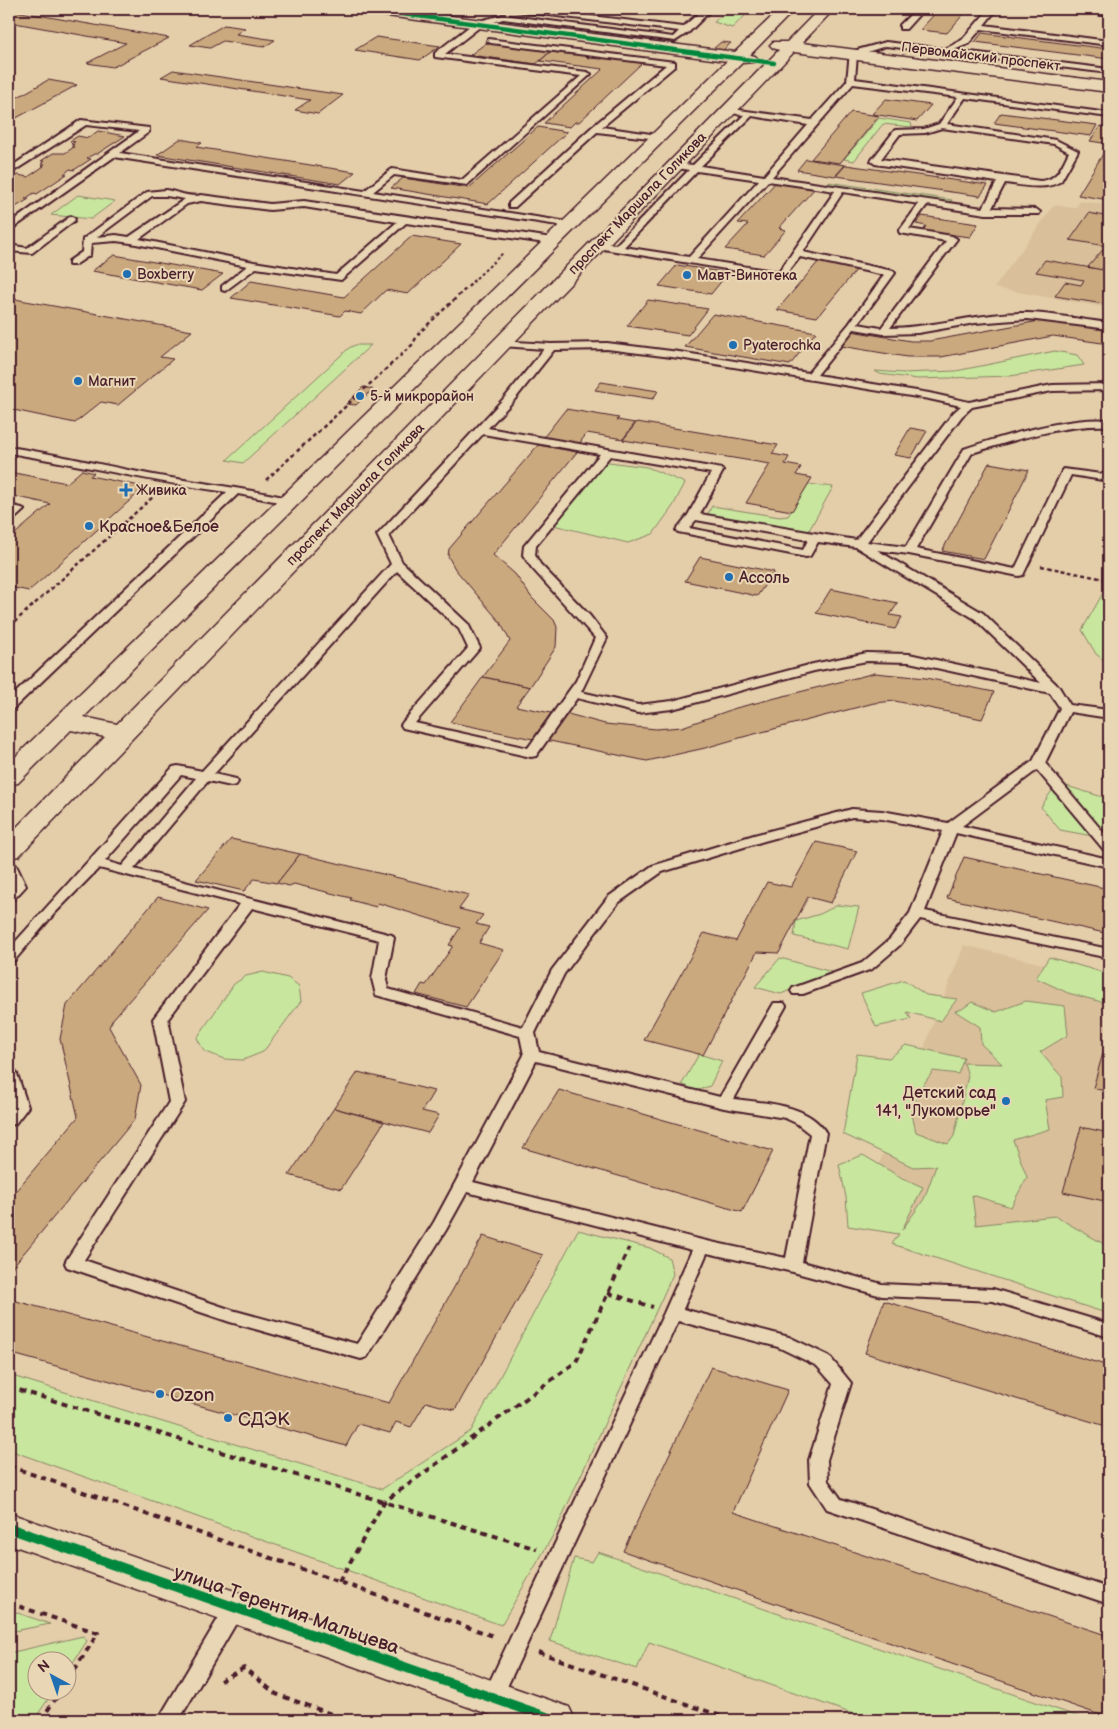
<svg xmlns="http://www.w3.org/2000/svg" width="1118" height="1729" font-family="'Balsamiq Sans',sans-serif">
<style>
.built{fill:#d9c09b}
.green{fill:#c8e69e;stroke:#898264}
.building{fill:#caa97f;stroke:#4a1f2b}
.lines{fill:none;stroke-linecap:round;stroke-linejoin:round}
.lane-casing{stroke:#4a1f2b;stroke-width:4}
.secondary-casing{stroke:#4a1f2b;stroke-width:3}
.path-far2{stroke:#4a1f2b;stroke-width:2;stroke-dasharray:3 2.5;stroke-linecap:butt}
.path-far1{stroke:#4a1f2b;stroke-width:2.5;stroke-dasharray:4 3;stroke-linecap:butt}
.path{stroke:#4a1f2b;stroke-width:4;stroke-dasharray:6 5;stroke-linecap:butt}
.lane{fill:#e9d6b4;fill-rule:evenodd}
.secondary{fill:#e9d6b4;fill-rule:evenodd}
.cycleway-far1-casing{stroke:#e9d6b4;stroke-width:6}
.cycleway-casing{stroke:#e9d6b4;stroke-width:13}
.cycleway-far1{stroke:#00873e;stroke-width:4.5}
.cycleway{stroke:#00873e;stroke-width:10}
.poi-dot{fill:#1f6fb2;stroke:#e9d6b4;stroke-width:2}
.labels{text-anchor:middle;stroke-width:4;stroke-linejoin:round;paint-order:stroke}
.far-street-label{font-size:14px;fill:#4a1f2b;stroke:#e9d6b4}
.far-poi-label{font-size:14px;fill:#4a1f2b;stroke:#e9d6b4;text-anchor:start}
.poi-label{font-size:16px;fill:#4a1f2b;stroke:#e9d6b4;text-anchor:start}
.near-poi-label{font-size:19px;fill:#4a1f2b;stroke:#e9d6b4;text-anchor:start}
.near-street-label{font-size:19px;fill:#4a1f2b;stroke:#e9d6b4}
</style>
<rect width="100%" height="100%" fill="#e4ceaa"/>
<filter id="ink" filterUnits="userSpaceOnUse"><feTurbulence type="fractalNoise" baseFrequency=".02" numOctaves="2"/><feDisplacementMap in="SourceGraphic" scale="10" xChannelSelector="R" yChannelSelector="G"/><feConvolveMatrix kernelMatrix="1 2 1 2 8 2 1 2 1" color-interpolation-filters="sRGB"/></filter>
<g filter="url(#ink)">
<g class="built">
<path d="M1080 201 1109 205V308L994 288 1054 205 1075 208Z"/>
<path d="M964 945 1109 980V1296L856 1223Z"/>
</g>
<g class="green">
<path d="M729 9H752L732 28 714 22Z"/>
<path d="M879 118 911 123 912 127 883 124 854 161 844 159Z"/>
<path d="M828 182 952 200 945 204 826 185Z"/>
<path d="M78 195 115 201 91 219 51 215Z"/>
<path d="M355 345H371L243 463 227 460 349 348Z"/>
<path d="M1055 351 1077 355 1084 365 1010 376 918 379 880 374 875 371 903 373 956 371Z"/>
<path d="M601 461 647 467 685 483 673 506 653 534 628 543 545 523Z"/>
<path d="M808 484 833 487 807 534 706 517 712 506 780 517 788 516Z"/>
<path d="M1107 586H1109V664L1096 654 1082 630Z"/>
<path d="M1057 783 1109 799V839L1060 830 1041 807Z"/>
<path d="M838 905 859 907 848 949 794 936 796 921 820 914Z"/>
<path d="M1049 957 1105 973 1109 977V1004L1068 993 1036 978Z"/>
<path d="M780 958 832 972 781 994 755 987Z"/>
<path d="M263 972 288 978 299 986 301 1001 263 1052 243 1060 224 1059 204 1051 197 1038 234 984 246 976Z"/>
<path d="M904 980 926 995 957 999 941 1021 907 1012 911 1019 876 1027 861 993Z"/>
<path d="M1026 1001 1065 1006 1068 1035 1040 1052 1062 1077 1063 1097 1045 1100 1050 1129 1013 1140 1027 1177 1011 1207 972 1195 976 1225 1055 1216 1109 1247V1314L892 1244 899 1234 848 1226 846 1197 839 1164 863 1155 902 1178 923 1187 902 1230 924 1199 936 1166 913 1167 843 1134 857 1054 889 1058 906 1045 964 1058 958 1074 933 1071 923 1085 911 1110 916 1132 948 1144 954 1136 968 1076 964 1063 1002 1064 981 1044 980 1027 955 1011 962 1009 972 1002 996 1012Z"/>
<path d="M699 1054 722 1061 710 1086 696 1091 682 1084Z"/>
<path d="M578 1230 650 1248 669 1258 673 1274 555 1532 501 1625 9 1450V1375L382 1489 471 1431Z"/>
<path d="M598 1552 1088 1720H870L649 1642 637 1669 550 1641 574 1558 592 1562Z"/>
<path d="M9 1610 50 1624 9 1632Z"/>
<path d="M83 1636 87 1641 68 1670V1662H38V1692H53L34 1720H9V1653Z"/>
</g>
<g class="building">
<path d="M939 9H968L947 33 920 30Z"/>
<path d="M9 10 169 38 113 67 87 63 126 43 9 22Z"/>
<path d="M224 25 245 28 236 34 275 40 264 47 223 41 210 48 190 45Z"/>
<path d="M982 33 1109 49V59L975 42Z"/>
<path d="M376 37 440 46 420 60 355 50Z"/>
<path d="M721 42 731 43 723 50 713 49Z"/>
<path d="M486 43 551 51 536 64 470 55Z"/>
<path d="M550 52 589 56 587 58 602 59 604 58 642 63 579 122H575L570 127 544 123 603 69 540 61Z"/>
<path d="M173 70 343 95 318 114 295 110 310 100 161 77Z"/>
<path d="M48 80 77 85 9 122V102Z"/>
<path d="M886 99 931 105 917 121 872 114Z"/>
<path d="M851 112 879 116 840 163 811 159Z"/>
<path d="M1001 113 1097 125 1091 136 994 123Z"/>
<path d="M1100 126 1109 127V144L1090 141Z"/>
<path d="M538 127 567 132 488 204 391 188 403 178 469 188Z"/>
<path d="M98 131 125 136 97 154H94L87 158 91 159 74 170 70 169 64 174H67L37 194 34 193 25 199H29L9 211V190L14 186 9 185 14 181H10L18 175 28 177 44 166H42L45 164H41L44 161H41L53 153H65L74 147H71L74 145 71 144 75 142 70 141 78 136 88 138Z"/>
<path d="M180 139 202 143 196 147 355 172 340 184 157 155Z"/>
<path d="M1109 144V200L1078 195Z"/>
<path d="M806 159 845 165 835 176 797 170Z"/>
<path d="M846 165 988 185 980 196 836 176Z"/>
<path d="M777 181 816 187 779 228 786 230 764 255 725 249 748 224 738 223Z"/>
<path d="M1089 213 1109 217V260L1101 270 1088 267 1106 246 1070 240Z"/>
<path d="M922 216 978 224 970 237 923 231 926 226 916 224Z"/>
<path d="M412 236 461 244 408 294 386 290 361 314 345 311 340 316 231 298 251 281 344 297Z"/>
<path d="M114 255 223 274 202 290 92 271Z"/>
<path d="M1045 260 1109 271V305L1055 296 1065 282 1081 285 1084 280 1036 272Z"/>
<path d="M819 261 858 268 817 317 777 310Z"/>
<path d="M677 265 728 273 711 294 659 286Z"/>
<path d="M9 298 192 331 160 357 173 359 118 405 101 402 75 423 9 409Z"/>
<path d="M648 300 708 309 688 335 627 326Z"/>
<path d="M713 314 816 332 790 365 685 347Z"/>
<path d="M1039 321 1109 330V344L1053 336 941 357H907L841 346 851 331 911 341H930Z"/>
<path d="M601 382 658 391 653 399 595 390Z"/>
<path d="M363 387 373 389 356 405 346 404Z"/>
<path d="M566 409 619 418 617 420 635 423 623 439 587 433 579 444 543 438Z"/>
<path d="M637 422 778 445 772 454 789 457 785 464 801 467 796 475 812 478 792 511 746 503 770 464 623 440Z"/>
<path d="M910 428 927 431 911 458 894 455Z"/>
<path d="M538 445 577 452 493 555 515 574 532 598 554 620 557 627 556 647 530 687 483 677 510 641 500 622 455 569 448 556 449 549Z"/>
<path d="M989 463 1029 470 984 559 942 551Z"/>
<path d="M82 470 94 473 90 476 145 487 29 591 9 587V539L50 504 9 495V472L67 483Z"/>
<path d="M700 557 774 572 757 596 685 581Z"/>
<path d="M831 589 898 603 890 615 902 617 895 629 816 613Z"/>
<path d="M875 673 926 678 994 692 982 719 895 701 874 703 743 737 705 748 647 761 545 740 568 714 605 724 656 729 682 727 736 708Z"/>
<path d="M483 677 530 687 516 706 551 713 533 739 450 722Z"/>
<path d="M1109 758V780L1102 778Z"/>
<path d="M231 839 300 854 277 883 254 879 244 891 196 880Z"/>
<path d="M816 842 857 851 831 903 808 897 779 953 757 952 703 1055 644 1040 704 933 736 941 767 882 791 887Z"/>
<path d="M300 854 469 895 459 909 483 915 476 924 489 927 479 943 504 950 466 1007 416 994 422 984 426 985 453 946 449 945 460 928 378 903 376 907 350 900 351 898 294 884 289 886 277 883Z"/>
<path d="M964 857 1109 889V934L947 898Z"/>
<path d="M158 897 208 910 113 1019 109 1027 141 1085 135 1119 9 1271V1199L78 1117 60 1039 67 1005Z"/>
<path d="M1109 1032V1092L1093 1088Z"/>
<path d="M358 1072 434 1091 422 1111 439 1115 428 1133 334 1108Z"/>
<path d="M559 1090 773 1151 742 1212 523 1148Z"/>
<path d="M334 1108 384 1122 341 1189 289 1175Z"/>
<path d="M1081 1127 1109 1133V1202L1063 1192Z"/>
<path d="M483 1236 543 1255 455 1410 426 1402 411 1427 396 1422 390 1433 358 1424 346 1446 9 1353V1299L389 1403Z"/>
<path d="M884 1301 1109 1366V1427L865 1353Z"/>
<path d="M711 1367 788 1390 733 1512 1109 1636V1718L623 1551Z"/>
</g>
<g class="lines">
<g class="lane-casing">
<g id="lane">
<path d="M512 9H532L683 27 700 12 687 9H706L710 11 689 32 675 41 503 19 481 26 445 54 587 72 591 74 467 185 394 175 373 192 568 222 572 225 571 227 114 157 9 231V224L139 131 86 125 9 174V168L81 120 149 128V132L120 153 364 191 392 169 462 180 581 76 435 57V53L475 22 503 15 673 37 679 31 516 11Z"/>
<path d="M916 9H924L906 29H900V25Z"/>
<path d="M989 9H997L984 25 1109 41V45L981 29 968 44 954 50 1109 69V73L886 46 857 55 855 79 1109 113V117L965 98 947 124 1056 140 1078 151 1061 181C1045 191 1023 185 1005 183L992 208 1036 209 1040 212 1039 214H986L927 205 909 229 952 236 957 239 890 328C937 327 982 312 1028 313 1055 314 1082 320 1109 323V329L1028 319 975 323 918 333 883 334 854 329 817 375 929 393 969 402 1052 385 1109 384V390L1052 391 972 407 962 416 867 542 906 547 964 449C1003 436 1069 416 1109 420V426C1068 423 1011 441 972 453L916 549 1015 569 1063 469 1109 475V481L1071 475 1023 575 1019 576 909 554 877 550 983 613 1059 687 1070 705 1109 710V718L1070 712 1045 763 1109 839V851L1104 850 1037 770 962 826 1109 859V867L956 833 925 911 1109 949V958L920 919 900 945 872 969 803 994H793L791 991 793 988 862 963 890 939 910 913 943 831 882 819 852 817 764 841 662 872 618 903 564 974 535 1033 539 1052 720 1097 774 1003H784L786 1006 734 1099C764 1103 809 1104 826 1133L802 1262 882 1284 993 1289 1109 1324V1337L993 1301 882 1296 793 1272 707 1253 683 1309 789 1337 829 1356 851 1383 827 1460 828 1481 841 1499 1109 1588V1604L827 1509 810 1483 809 1460 833 1384 817 1366 778 1347 678 1321 499 1704 492 1707 485 1704 482 1698 664 1313 692 1250 467 1192 446 1230 367 1357 361 1359 230 1322 67 1267 65 1263 67 1259 169 1102 153 1019 240 904 99 868 54 914 14 961 9 963V949L173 767 178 766 202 771 391 564 377 535 379 533 507 395 544 349 502 346 499 345V341L551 344 607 343 679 352 808 373 849 324 884 275 800 257 784 277 781 278 597 248 592 245 597 242 616 245 689 170 672 167V163L693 165 744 115 725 112V108L812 120 847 81 850 52 886 42 945 49 962 40ZM853 84 958 97 939 124 924 129 895 130 871 161 875 164 997 182 983 208 772 177ZM752 116 808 125 764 176 701 166ZM942 128 1054 144 1069 152C1061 167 1058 180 1040 181L881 159 900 134 925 133ZM697 171 759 180 689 257 624 247ZM768 181 835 191 779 272 697 259ZM843 192 919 204 899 231 900 233 946 241 881 328 858 324 895 273 893 271 803 252ZM607 349 679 358 929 399 961 406 954 412 856 540 700 514 723 471 722 469 488 428 515 399 554 350ZM483 434 600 454 524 546 523 555 532 568 595 638 576 681 528 748 415 723 480 648 468 624 402 562 389 535ZM610 456 711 473 688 515 676 530 678 532 806 557 810 556 818 542 856 547 975 619 1041 683 909 654 867 653 813 664 672 701 638 705 581 692 607 638 590 616 540 564 535 555 536 546ZM696 520 808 540 803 550 689 528ZM397 571 459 629 468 648 403 722 401 725 403 728 531 757 536 756 577 698 638 713 672 709 814 671 867 661 909 662 1050 693 1060 708 1033 761 948 823 882 811 852 809 754 835 652 866 608 897 552 970 523 1027 388 989 386 979 394 938 392 935 134 869 208 781 231 786 236 785 238 782 236 779 214 774ZM181 775 196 778 122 866 105 861ZM252 908 379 940 372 979 376 995 520 1036 524 1055 434 1222 357 1344 232 1310 84 1260 185 1102 168 1019ZM536 1061 724 1108 785 1118 796 1123 810 1134 786 1258 702 1240 473 1182Z"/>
<rect x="1100" y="11" width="9" height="4"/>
<path d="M488 39 675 62V66L602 127 658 135 662 137 658 139 597 132 515 207H509V203L592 127 666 65 491 43 487 41Z"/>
<path d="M166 190C177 192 192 198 201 195L270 204 304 201 552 238 557 241 552 244 406 223 341 280 256 268 225 291 222 290V286L247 266 131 243 116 241 91 243 90 255 75 265H69V261L82 252 83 239 147 192ZM152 196H166L185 199 129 237 116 235 97 237ZM201 201 270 210 304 207 397 222 336 275 254 262 139 239 187 204Z"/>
<path d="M71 216 75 219 74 221 32 253 9 251V245L27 248Z"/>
<path d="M9 447C64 455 117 469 171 478 211 484 250 490 289 498L295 501 289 504 238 494 13 709 9 710V699L227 492C154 482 82 465 9 453Z"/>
<path d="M9 505 22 508 24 510 13 520 9 521Z"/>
<path d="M9 861 16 865 26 886 14 899 9 900V888L12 885 9 879Z"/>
<path d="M9 1069 14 1070 17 1074 28 1107 15 1124 9 1125V1110L12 1106 9 1097Z"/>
<path d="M235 1600 242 1602 245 1608 179 1720H158L228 1602Z"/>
</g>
</g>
<g class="secondary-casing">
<g id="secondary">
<path d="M357 9H396L735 52 780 9H795L750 55 755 56 758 59 755 62 742 63 84 717 117 724 779 50 773 48 770 45 773 42H787L819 9H834L802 43 1109 82V92L794 52 19 856 9 858V835L105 737 71 730 18 783 9 785V763L727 61 364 13 359 12Z"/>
<path d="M9 1513 555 1702 569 1707 575 1720H505L9 1544Z"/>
</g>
</g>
<path class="path-far2" d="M472 282 504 252"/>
<g class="path-far1">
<path d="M266 480 412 345 419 333 474 281"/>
<path d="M1041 566 1109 580"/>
<path d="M9 627 155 495"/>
</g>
<g class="path">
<path d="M608 1293 653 1307"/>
<path d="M9 1387 537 1549"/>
<path d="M9 1466 496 1637"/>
<path d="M339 1582 384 1502 576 1362 629 1248"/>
<path d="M9 1603 98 1633 68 1680"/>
<path d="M538 1652 732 1720"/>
<path d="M220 1681 244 1668 276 1694 348 1720"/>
<path d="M41 1720 60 1692"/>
</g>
<use href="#lane" class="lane"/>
<use href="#secondary" class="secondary"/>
<g class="cycleway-far1-casing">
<path id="cycleway-far1" d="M364 9 774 63"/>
</g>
<g class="cycleway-casing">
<path id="cycleway" d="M9 1528 555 1720"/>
</g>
<use href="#cycleway-far1" class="cycleway-far1"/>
<use href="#cycleway" class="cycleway"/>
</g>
</g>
<g class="poi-dot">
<circle cx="127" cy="274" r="5"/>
<circle cx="687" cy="275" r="5"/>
<circle cx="733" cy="345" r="5"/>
<circle cx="78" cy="381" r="5"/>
<circle cx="360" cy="396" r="5"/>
<path d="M123.5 482.5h5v5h5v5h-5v5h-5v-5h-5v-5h5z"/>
<circle cx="89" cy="526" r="5"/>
<circle cx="729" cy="577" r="5"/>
<circle cx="1006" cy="1101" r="5"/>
<circle cx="160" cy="1394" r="5"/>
<circle cx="228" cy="1418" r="5"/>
</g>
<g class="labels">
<g class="far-street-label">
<text transform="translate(981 56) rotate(7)" y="5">Первомайский проспект</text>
<text transform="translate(637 203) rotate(-46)" y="5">проспект Маршала Голикова</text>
<text transform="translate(355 494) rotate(-46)" y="5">проспект Маршала Голикова</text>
</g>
<g class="far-poi-label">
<text x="137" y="279">Boxberry</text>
<text x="697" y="280">Мавт-Винотека</text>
<text x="743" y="350">Pyaterochka</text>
<text x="88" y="386">Магнит</text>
<text x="370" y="401">5-й микрорайон</text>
<text x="136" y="495">Живика</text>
</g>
<g class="poi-label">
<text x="99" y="532">Красное&amp;Белое</text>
<text x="739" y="583">Ассоль</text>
<text x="996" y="1098" text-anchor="end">Детский сад<tspan x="996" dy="18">141, "Лукоморье"</tspan></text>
</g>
<g class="near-poi-label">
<text x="170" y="1401">Ozon</text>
<text x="238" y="1425">СДЭК</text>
</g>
<g class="near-street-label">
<text transform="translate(287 1609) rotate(19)" y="7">улица Терентия Мальцева</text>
</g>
</g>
<rect width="1118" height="1729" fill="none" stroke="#e9d6b4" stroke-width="30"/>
<rect x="15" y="15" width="1088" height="1699" fill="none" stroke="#4a1f2b" stroke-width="2" filter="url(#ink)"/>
<g transform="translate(52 1676) rotate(320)"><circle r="24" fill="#e9d6b4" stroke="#a98d7d"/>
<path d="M0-4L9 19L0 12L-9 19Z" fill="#1f6fb2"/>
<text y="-8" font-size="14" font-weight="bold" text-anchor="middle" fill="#4a1f2b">N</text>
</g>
</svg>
